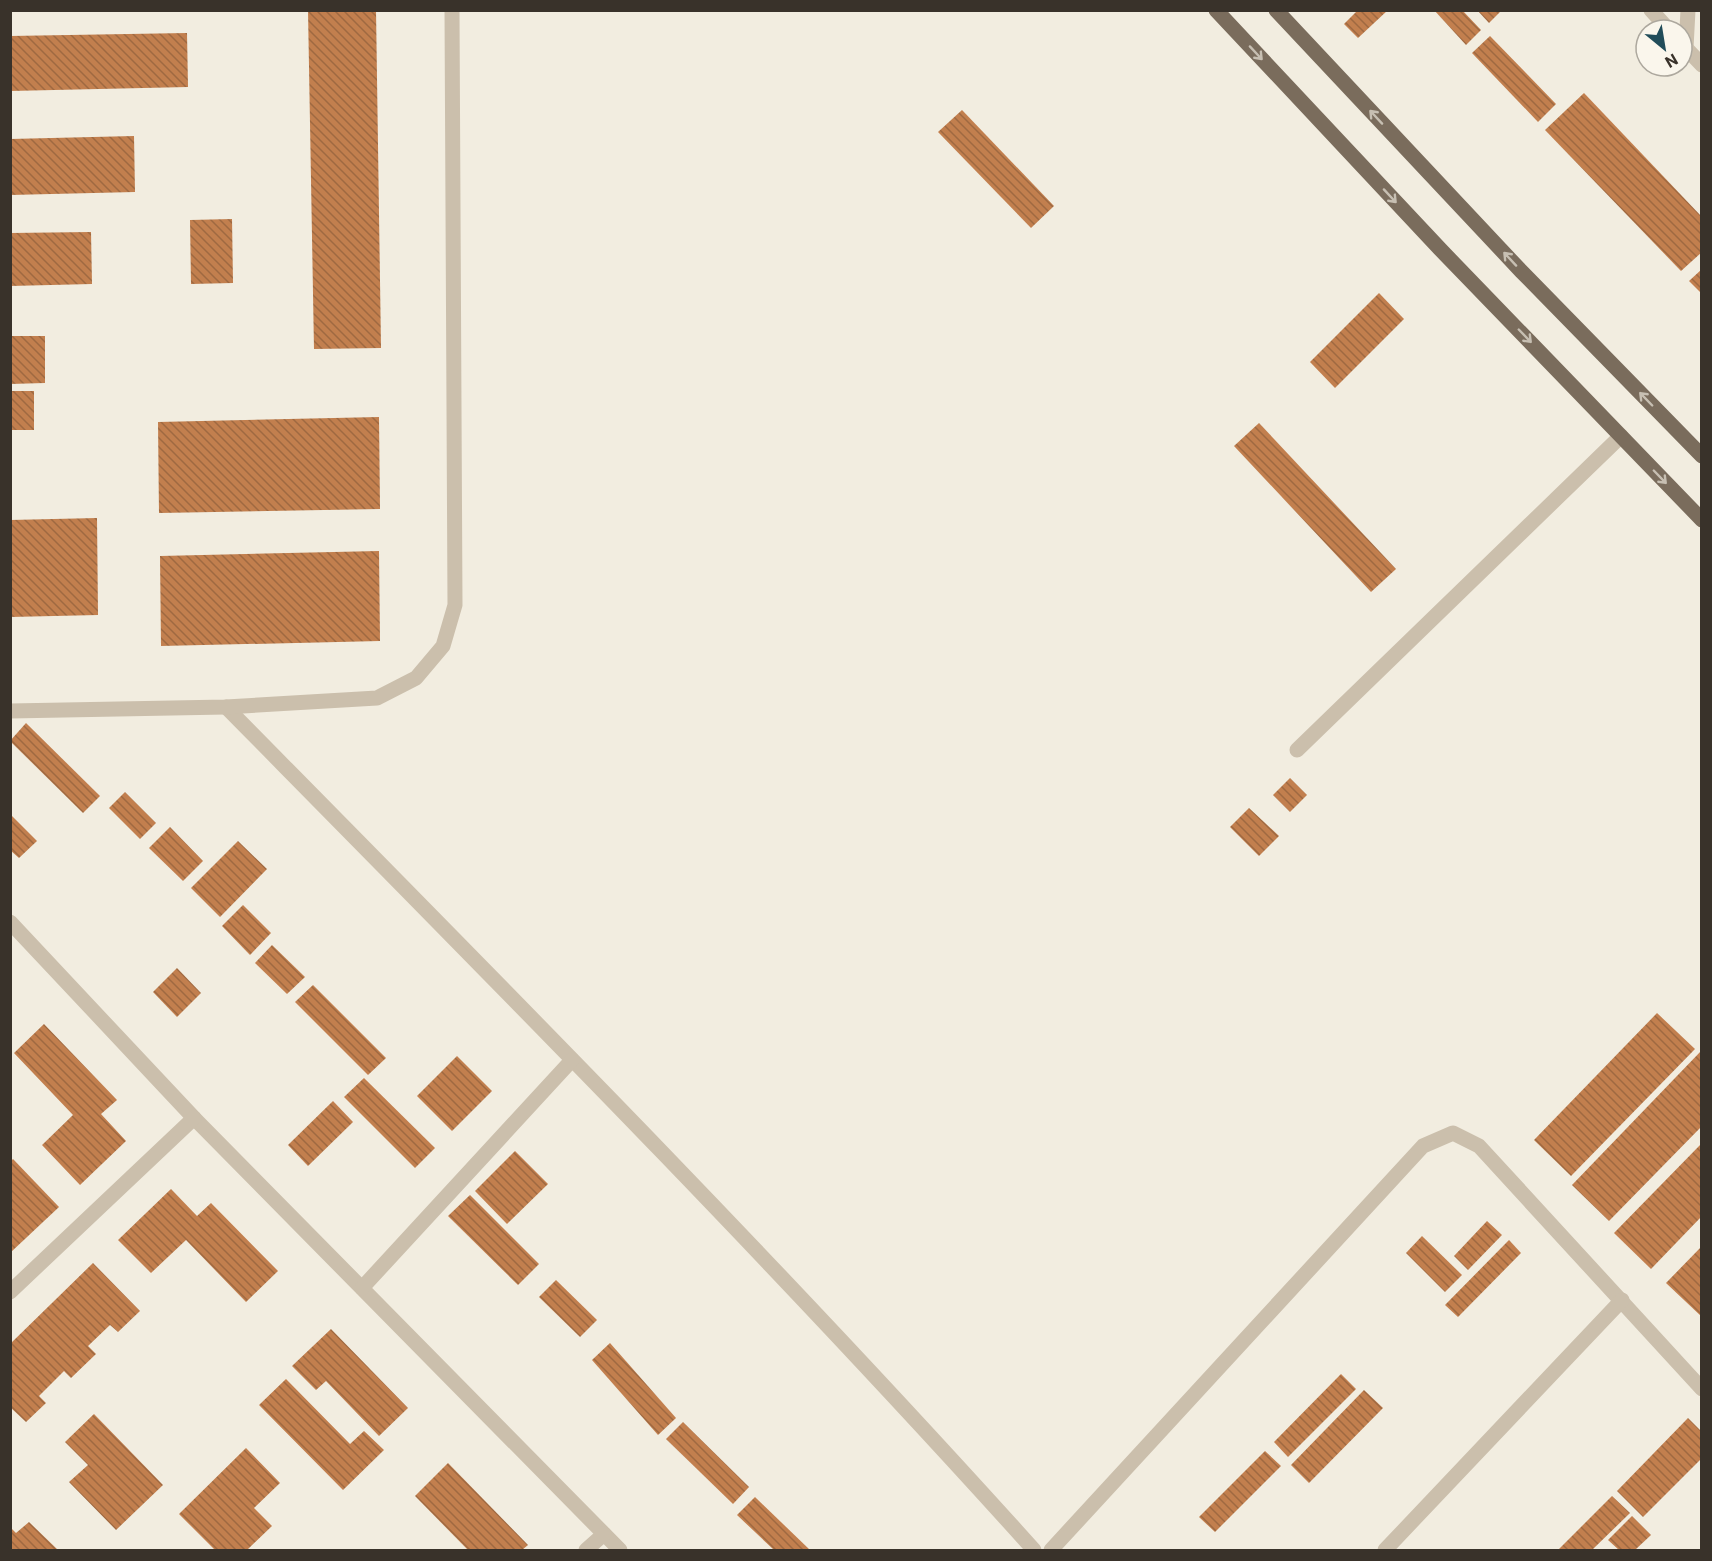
<svg xmlns="http://www.w3.org/2000/svg" width="1712" height="1561" font-family="Roboto,sans-serif">
<style>
.building{fill:url(#building-back-hatch)}
.lines{fill:none;stroke-linecap:round;stroke-linejoin:round}
.minor{stroke:#cbbfac;stroke-width:15}
.major{stroke:#7a6c5c;stroke-width:15}
.oneway{stroke:#c7bfb2}
</style>
<defs>
<pattern id="building-back-hatch" width="6" height="6" patternUnits="userSpaceOnUse" patternTransform="scale(1.5)"><rect width="6" height="6" fill="#c27f4e"/><path d="M-1 5l2 2M0 0l6 6M5-1l2 2" fill="none" stroke="#9f6941"/></pattern>
</defs>
<rect width="100%" height="100%" fill="#f2ede0"/>
<g class="building">
<path d="M308 10H376L381 348 314 349Z"/>
<path d="M1358 10H1388L1358 38 1344 24Z"/>
<path d="M1434 10H1462L1481 30 1466 45Z"/>
<path d="M1477 10H1502L1489 23Z"/>
<path d="M187 33 188 87 10 91V36Z"/>
<path d="M1490 36 1556 104 1538 122 1472 53Z"/>
<path d="M1584 93 1702 217V252L1681 271 1545 130Z"/>
<path d="M962 110 1054 206 1031 228 938 132Z"/>
<path d="M134 136 135 192 10 195V139Z"/>
<path d="M232 219 233 283 191 284 190 220Z"/>
<path d="M91 232 92 284 10 286V233Z"/>
<path d="M1702 269V294L1689 281Z"/>
<path d="M1379 293 1404 319 1335 388 1310 362Z"/>
<path d="M10 336H45V383L10 384Z"/>
<rect x="10" y="391" width="24" height="39"/>
<path d="M379 417 380 509 159 513 158 422Z"/>
<path d="M1259 423 1396 569 1371 592 1234 446Z"/>
<path d="M97 518 98 615 10 617V520Z"/>
<path d="M379 551 380 641 161 646 160 556Z"/>
<path d="M26 723 100 796 83 813 10 741Z"/>
<path d="M1290 778 1307 795 1290 812 1273 795Z"/>
<path d="M125 792 156 823 140 839 109 808Z"/>
<path d="M1249 808 1279 836 1259 856 1230 827Z"/>
<path d="M10 814 37 841 19 858 10 850Z"/>
<path d="M170 827 203 861 183 881 149 848Z"/>
<path d="M238 841 267 869 220 917 191 888Z"/>
<path d="M243 905 271 933 250 955 222 926Z"/>
<path d="M272 945 305 977 287 994 255 963Z"/>
<path d="M177 968 201 993 177 1017 153 992Z"/>
<path d="M313 985 386 1058 368 1075 295 1002Z"/>
<path d="M1657 1013 1695 1049 1571 1176 1534 1140Z"/>
<path d="M44 1024 117 1100 101 1114 126 1141 80 1185 42 1145 73 1115 14 1053Z"/>
<path d="M1702 1050V1126L1609 1221 1572 1185Z"/>
<path d="M457 1056 492 1091 452 1131 417 1096Z"/>
<path d="M364 1078 435 1148 415 1168 344 1097Z"/>
<path d="M333 1101 353 1122 308 1166 288 1145Z"/>
<path d="M1702 1143V1216L1651 1269 1614 1233Z"/>
<path d="M515 1151 548 1184 507 1224 475 1191Z"/>
<path d="M13 1159 59 1207 10 1253V1162Z"/>
<path d="M171 1189 197 1216 211 1203 278 1271 246 1302 186 1240 151 1273 118 1240Z"/>
<path d="M470 1195 539 1264 518 1285 448 1216Z"/>
<path d="M1487 1221 1502 1235 1468 1270 1454 1256Z"/>
<path d="M1422 1236 1462 1275 1445 1292 1406 1253Z"/>
<path d="M1509 1240 1521 1253 1458 1317 1445 1305Z"/>
<path d="M1702 1246V1317L1666 1283Z"/>
<path d="M93 1263 140 1311 118 1332 110 1325 88 1346 96 1354 71 1378 64 1371 39 1396 46 1403 26 1422 10 1407V1344Z"/>
<path d="M556 1280 597 1320 580 1337 539 1297Z"/>
<path d="M331 1329 408 1408 379 1436 326 1381 316 1390 292 1366Z"/>
<path d="M610 1343 676 1418 658 1435 592 1360Z"/>
<path d="M1341 1374 1356 1389 1288 1457 1274 1442Z"/>
<path d="M286 1379 350 1444 364 1431 384 1450 343 1490 259 1405Z"/>
<path d="M1364 1390 1383 1408 1309 1483 1291 1465Z"/>
<path d="M94 1414 163 1485 116 1530 69 1482 88 1465 65 1442Z"/>
<path d="M1688 1418 1702 1432V1458L1643 1517 1617 1491Z"/>
<path d="M683 1422 749 1487 733 1504 666 1439Z"/>
<path d="M246 1448 280 1483 254 1508 272 1526 247 1550H215L179 1514Z"/>
<path d="M1265 1451 1281 1466 1215 1532 1199 1517Z"/>
<path d="M448 1463 528 1545 522 1550H468L415 1496Z"/>
<path d="M1612 1496 1630 1513 1592 1550H1558Z"/>
<path d="M755 1497 810 1550H774L737 1515Z"/>
<path d="M1632 1516 1651 1535 1635 1550H1619L1608 1540Z"/>
<path d="M29 1522 58 1550H10V1527L16 1533Z"/>
</g>
<g class="lines">
<g class="minor">
<path d="M1651 10 1669 30"/>
<path d="M1682 44 1702 65"/>
<path d="M1686 48 1688 10"/>
<path d="M226 707C499 984 774 1261 1034 1550"/>
<path d="M10 711 226 707 377 698 416 678 443 646 455 605 452 10"/>
<path d="M1297 750 1621 436"/>
<path d="M10 922 194 1118 620 1550"/>
<path d="M362 1288 572 1060"/>
<path d="M10 1292 194 1118"/>
<path d="M586 1550 604 1534"/>
<path d="M1051 1550 1423 1146 1453 1133 1479 1146 1702 1389"/>
<path d="M1385 1550 1622 1300"/>
</g>
<g class="major">
<path d="M1216 10 1440 249 1702 520"/>
<path d="M1276 10 1521 271 1702 456"/>
</g>
</g>
<defs><path id="oneway-shaft" d="M-6 0H5M1.5-3L5.5 0L1.5 3" fill="none" stroke-width="1.6" stroke-linecap="round" stroke-linejoin="round" transform="scale(1.5)"/></defs>
<g class="oneway">
<use href="#oneway-shaft" transform="translate(1256 53) rotate(47)"/>
<use href="#oneway-shaft" transform="translate(1376 117) rotate(-133)"/>
<use href="#oneway-shaft" transform="translate(1390 196) rotate(47)"/>
<use href="#oneway-shaft" transform="translate(1510 259) rotate(-133)"/>
<use href="#oneway-shaft" transform="translate(1525 336) rotate(46)"/>
<use href="#oneway-shaft" transform="translate(1646 399) rotate(-134)"/>
<use href="#oneway-shaft" transform="translate(1660 477) rotate(46)"/>
</g>
<rect width="1712" height="1561" fill="none" stroke="#39322a" stroke-width="24"/>
<g transform="translate(1664 48) rotate(150)"><circle r="28" fill="#faf6ec" stroke="#ada89e" stroke-width="1.5"/>
<path d="M0-4.5L10 22L0 15L-10 22Z" fill="#214c59"/>
<text y="-9" font-size="16" font-weight="bold" text-anchor="middle" fill="#39322a">N</text>
</g>
</svg>
